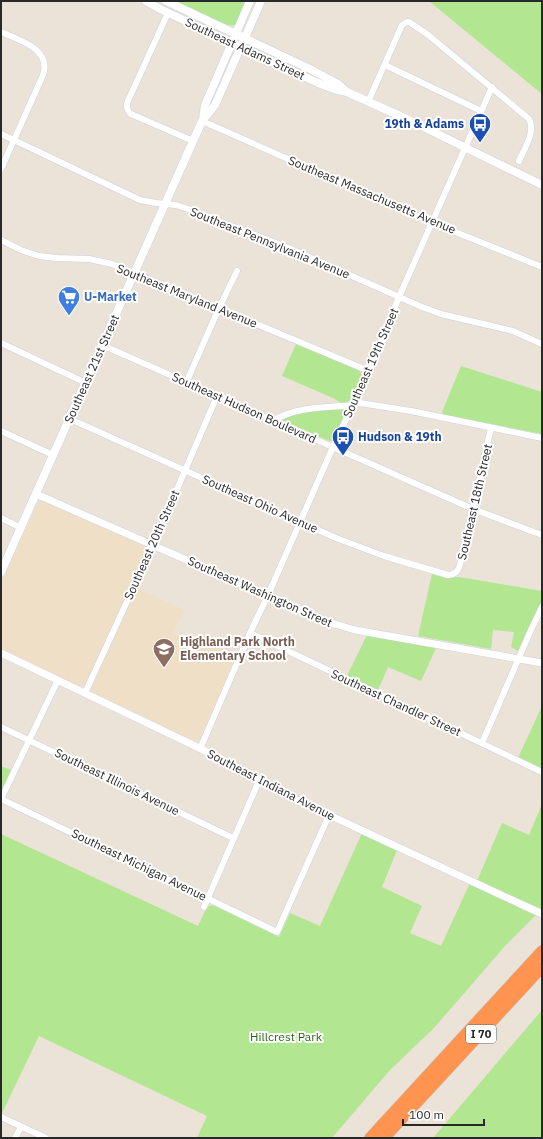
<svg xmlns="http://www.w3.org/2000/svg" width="543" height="1139" font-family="'IBM Plex Sans',sans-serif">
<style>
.education{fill:#efdfc6}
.green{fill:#b2e690}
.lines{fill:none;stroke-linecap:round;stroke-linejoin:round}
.minor-casing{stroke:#cdd2e2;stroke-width:7}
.tertiary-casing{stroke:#cdd2e2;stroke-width:8}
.secondary-casing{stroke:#cdd2e2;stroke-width:9}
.motorway-casing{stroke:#c3c3c3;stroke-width:12}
.minor{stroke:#fff;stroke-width:6}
.tertiary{stroke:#fff;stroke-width:7}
.secondary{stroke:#fff;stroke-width:8}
.motorway{stroke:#ff9350;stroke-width:11}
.labels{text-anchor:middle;stroke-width:4;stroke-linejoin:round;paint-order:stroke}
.shield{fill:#fff;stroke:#686868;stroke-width:1}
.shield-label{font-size:11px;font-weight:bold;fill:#282828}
.street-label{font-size:12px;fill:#282828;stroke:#fff}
.transit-label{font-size:12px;font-weight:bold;fill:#164399;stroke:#fff;text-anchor:end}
.shop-label{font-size:12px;font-weight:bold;fill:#366cbe;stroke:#fff;text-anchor:start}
.education-label{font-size:12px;font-weight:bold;fill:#785e54;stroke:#fff;text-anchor:start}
.park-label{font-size:12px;fill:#2a6815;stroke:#fff}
</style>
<rect width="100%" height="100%" fill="#ebe2d8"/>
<g class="education">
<path d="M44 501 147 546V553L85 684 83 686 77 685 1 648V588L6 573 37 505 41 502Z"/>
<path d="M137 588 184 610 173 634 197 644 202 632 226 642 224 647 237 653 202 737 199 740 193 741 93 692 90 690V687Z"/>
</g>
<g class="green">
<path d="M175 1H247C245 7 240 21 235 25 232 26 229 25 225 25Z"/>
<path d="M429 1H542V94Z"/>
<path d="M296 344 358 369 361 373V379L353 400 350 402 341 403 333 398 282 376Z"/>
<path d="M461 366 542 392V434L444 415 442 412Z"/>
<path d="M344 408 347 409V411L334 439 331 441 327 440 282 420 281 418 302 412Z"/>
<path d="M432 574 445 578 459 577 542 591V601L518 651 511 647 514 632 493 630 491 649 418 636Z"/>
<path d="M367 635 436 648 421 681 388 667 378 690 347 676Z"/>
<path d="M542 706V770L518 758Z"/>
<path d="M1 766 11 770 1 794Z"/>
<path d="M542 804V909L477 881 502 823 529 835Z"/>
<path d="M362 833 397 850 382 887 422 906 410 933 441 946 470 883 536 915 505 946 434 1028 390 1070 332 1138H197L207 1116 39 1036 2 1113H1V834L198 926 207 907 213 905 279 937 290 913 320 926Z"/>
<path d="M542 1010V1138H433Z"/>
</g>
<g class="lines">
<g class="minor-casing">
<g id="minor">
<path d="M168 13 127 103C127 108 127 111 131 114L193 141"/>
<path d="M1 32C19 40 52 49 43 75L1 169"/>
<path d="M385 65 481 111"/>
<path d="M368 102 402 25 407 22H409L427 34 529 119C536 132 524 149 519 161"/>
<path d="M202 121 433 223 542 267"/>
<path d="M1 134 140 200 156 203 176 205 194 211 223 223 284 246 422 307 441 314 513 331 542 344"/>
<path d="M1 240 21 250 39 256 57 258 89 259 112 264 369 371"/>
<path d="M1 343 86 383"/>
<path d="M102 345 473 509 542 535"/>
<path d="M186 383 219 308 237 271"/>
<path d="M70 419 336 538 384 556 448 575C454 575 458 572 460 565L491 428"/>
<path d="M273 421C296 406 326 408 353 405L360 403 411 411 542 438"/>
<path d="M1 431 53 455"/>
<path d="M1 518 21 528"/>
<path d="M250 633 542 772"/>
<path d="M58 680 1 799 277 932 329 815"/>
<path d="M85 693 153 545 217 396"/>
<path d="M1 727 233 838"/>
<path d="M482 743 531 630 542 607"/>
<path d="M200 749 250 633 268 595 333 447 369 371 399 297 492 87"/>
<path d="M204 907 259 781"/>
<path d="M1 1117 46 1138"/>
<path d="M15 1138 21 1127"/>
</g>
</g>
<g class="tertiary-casing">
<g id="tertiary">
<path d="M36 494 328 622 355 630 542 663"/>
<path d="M1 653 218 757 286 795 542 914"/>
</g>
</g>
<g class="secondary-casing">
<g id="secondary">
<path d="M146 1 160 9 318 83 334 89 347 92 409 120 542 185"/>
<path d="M166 1 310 69 338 84 346 91"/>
<path d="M203 119 205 105 250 1"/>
<path d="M1 572 202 121 215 105 261 1"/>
</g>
</g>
<g class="motorway-casing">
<g id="motorway">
<path d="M370 1138 542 951"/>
<path d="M384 1138 542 967"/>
</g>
</g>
<use href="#minor" class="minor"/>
<use href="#tertiary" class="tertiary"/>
<use href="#secondary" class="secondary"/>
<use href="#motorway" class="motorway"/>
</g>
<defs>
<g id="bus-pin" transform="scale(1.15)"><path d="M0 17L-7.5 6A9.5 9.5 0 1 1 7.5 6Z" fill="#1a4fb4" stroke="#fff"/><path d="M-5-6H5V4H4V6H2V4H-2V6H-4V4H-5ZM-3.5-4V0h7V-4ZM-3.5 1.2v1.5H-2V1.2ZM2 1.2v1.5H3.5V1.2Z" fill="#fff"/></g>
<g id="supermarket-pin" transform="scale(1.15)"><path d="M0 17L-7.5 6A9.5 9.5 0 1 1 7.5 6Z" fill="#3f7fe0" stroke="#fff"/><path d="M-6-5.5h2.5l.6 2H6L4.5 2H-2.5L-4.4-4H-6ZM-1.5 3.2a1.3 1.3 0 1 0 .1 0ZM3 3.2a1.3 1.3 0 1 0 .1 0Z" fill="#fff"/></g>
<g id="school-pin" transform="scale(1.15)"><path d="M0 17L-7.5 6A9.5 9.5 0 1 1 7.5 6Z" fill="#8d6e63" stroke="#fff"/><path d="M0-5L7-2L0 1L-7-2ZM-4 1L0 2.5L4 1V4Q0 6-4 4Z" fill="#fff"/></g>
</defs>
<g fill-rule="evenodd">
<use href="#bus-pin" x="480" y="124"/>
<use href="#supermarket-pin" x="69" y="297"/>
<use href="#bus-pin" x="343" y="437"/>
<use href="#school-pin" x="164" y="649"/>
</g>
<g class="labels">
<rect class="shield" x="466" y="1025" width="30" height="18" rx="3"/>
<g class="shield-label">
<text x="481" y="1038">I 70</text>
</g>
<g class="street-label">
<text transform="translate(245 49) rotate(25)" y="4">Southeast Adams Street</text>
<text transform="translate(372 195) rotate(23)" y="4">Southeast Massachusetts Avenue</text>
<text transform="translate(270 243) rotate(22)" y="4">Southeast Pennsylvania Avenue</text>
<text transform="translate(187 296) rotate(22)" y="4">Southeast Maryland Avenue</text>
<text transform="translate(371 363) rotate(-66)" y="4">Southeast 19th Street</text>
<text transform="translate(92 369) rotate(-66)" y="4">Southeast 21st Street</text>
<text transform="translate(244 408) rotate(24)" y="4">Southeast Hudson Boulevard</text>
<text transform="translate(475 502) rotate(-77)" y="4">Southeast 18th Street</text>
<text transform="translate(260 504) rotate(24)" y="4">Southeast Ohio Avenue</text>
<text transform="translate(152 545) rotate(-66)" y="4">Southeast 20th Street</text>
<text transform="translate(260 592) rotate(24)" y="4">Southeast Washington Street</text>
<text transform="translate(396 703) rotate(25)" y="4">Southeast Chandler Street</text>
<text transform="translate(117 782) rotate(26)" y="4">Southeast Illinois Avenue</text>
<text transform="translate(271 785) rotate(27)" y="4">Southeast Indiana Avenue</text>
<text transform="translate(139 865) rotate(26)" y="4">Southeast Michigan Avenue</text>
</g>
<g class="transit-label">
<text x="464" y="128">19th &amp; Adams</text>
<text x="358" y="441" text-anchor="start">Hudson &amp; 19th</text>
</g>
<g class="shop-label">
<text x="84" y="301">U-Market</text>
</g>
<g class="education-label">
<text x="180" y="646">Highland Park North<tspan x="180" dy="14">Elementary School</tspan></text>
</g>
<g class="park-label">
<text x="286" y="1041">Hillcrest Park</text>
</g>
</g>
<rect width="543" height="1139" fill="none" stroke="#282828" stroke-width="4"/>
<path d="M403 1119v6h81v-6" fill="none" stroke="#282828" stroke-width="2"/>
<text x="409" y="1119" font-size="12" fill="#282828" stroke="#ffffff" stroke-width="3" paint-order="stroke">100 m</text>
</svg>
